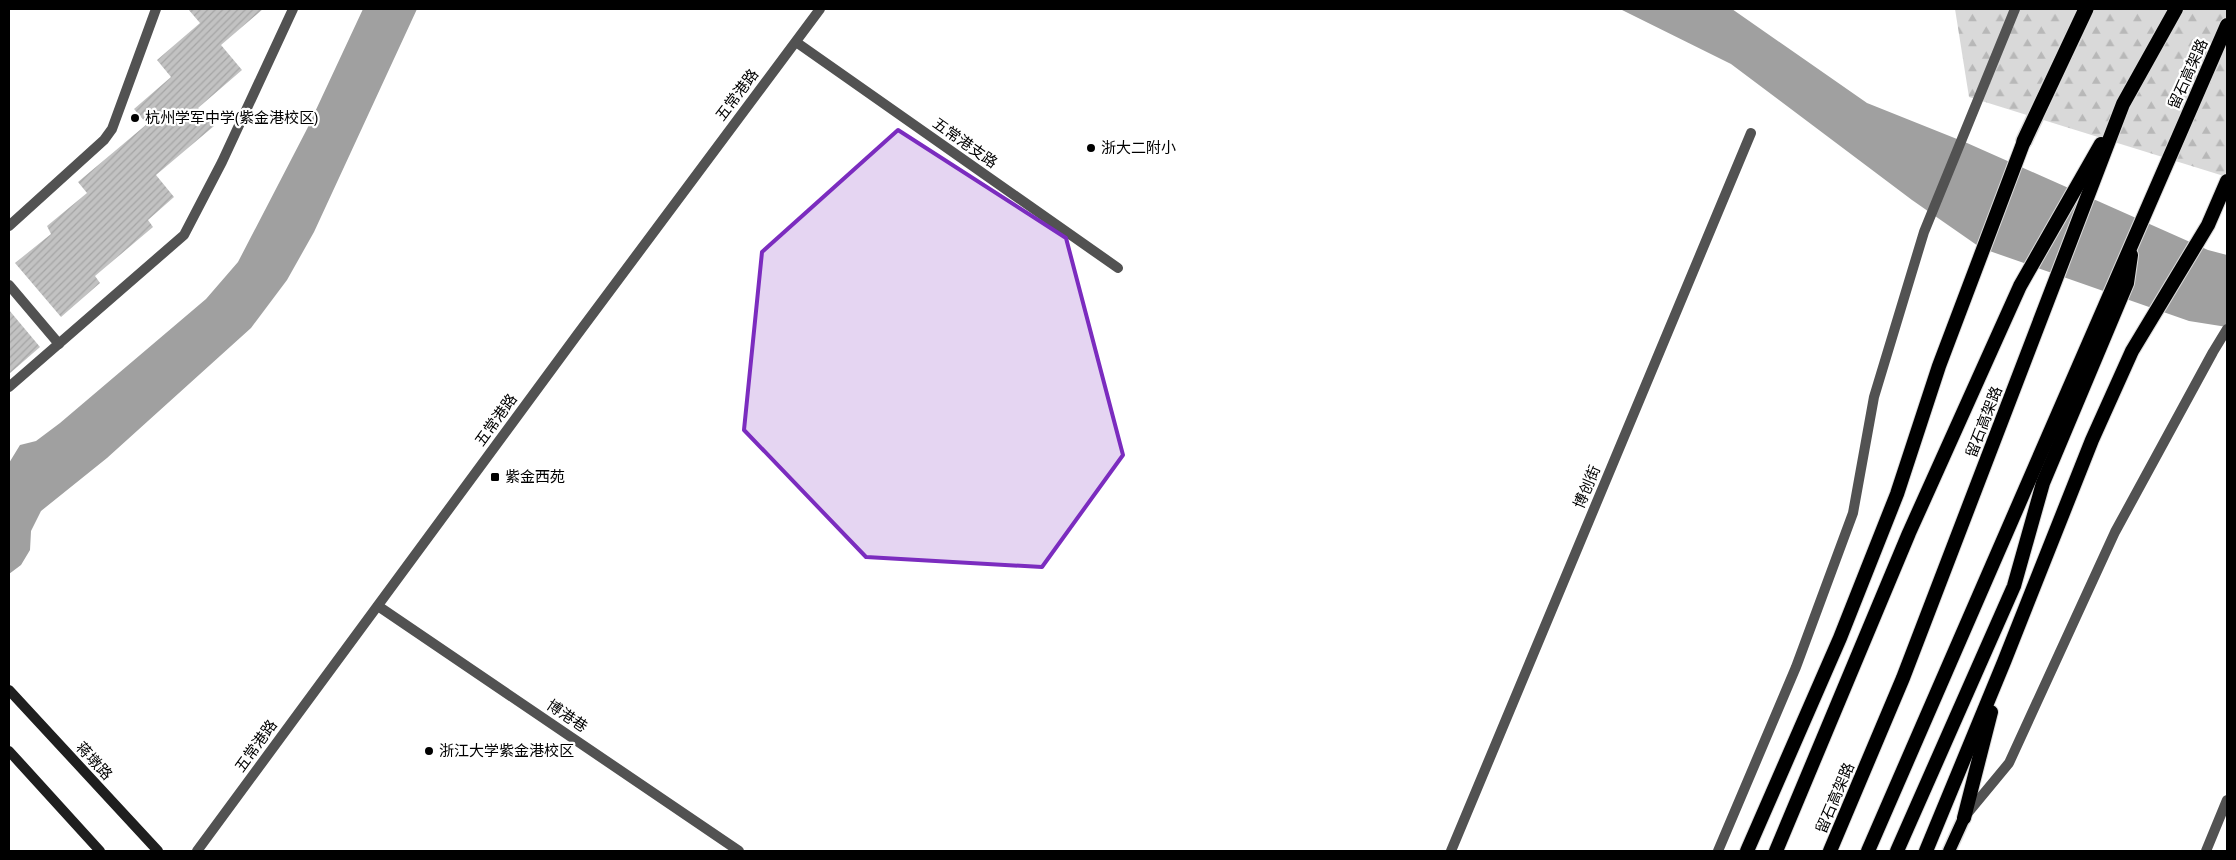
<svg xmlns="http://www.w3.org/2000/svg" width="2236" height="860" font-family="'Archivo Narrow','Noto Sans SC',sans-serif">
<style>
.forest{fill:url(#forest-firs)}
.water{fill:#a0a0a0}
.building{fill:url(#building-hatch)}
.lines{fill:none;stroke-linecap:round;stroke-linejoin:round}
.primary-casing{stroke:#dbdbdb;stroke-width:15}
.trunk-casing{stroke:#dbdbdb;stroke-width:16}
.motorway-casing{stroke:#dbdbdb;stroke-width:18}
.service{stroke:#525252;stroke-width:10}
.minor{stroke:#525252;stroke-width:10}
.tertiary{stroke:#525252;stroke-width:10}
.secondary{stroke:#1f1f1f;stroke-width:10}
.primary{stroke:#000;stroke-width:12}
.trunk{stroke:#000;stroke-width:14}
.motorway{stroke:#000;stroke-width:15}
.marked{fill:#7b2cbf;fill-opacity:0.2;stroke:#7b2cbf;stroke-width:4;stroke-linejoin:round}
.poi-dot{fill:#000;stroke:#fff;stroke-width:2}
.labels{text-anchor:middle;stroke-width:4.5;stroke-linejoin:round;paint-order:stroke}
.street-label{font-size:15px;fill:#000;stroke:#fff}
.poi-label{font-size:15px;fill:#000;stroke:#fff;text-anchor:start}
</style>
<defs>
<pattern id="forest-firs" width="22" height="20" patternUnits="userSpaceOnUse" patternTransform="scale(1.25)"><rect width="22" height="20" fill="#d9d9d9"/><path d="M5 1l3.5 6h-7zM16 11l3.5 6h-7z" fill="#b8b8b8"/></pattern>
<pattern id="building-hatch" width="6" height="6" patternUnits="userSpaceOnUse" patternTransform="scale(1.25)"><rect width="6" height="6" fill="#c2c2c2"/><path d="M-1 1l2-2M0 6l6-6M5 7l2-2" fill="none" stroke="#a5a5a5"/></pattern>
</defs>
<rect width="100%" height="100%" fill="#fff"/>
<path class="forest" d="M1955 9H2227V177L1969 97Z"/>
<g class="water">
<path d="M363 9H417L314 232 287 280 251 328 107 458 41 511 31 531 30 550 21 565 9 574V463L20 445 36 441 60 423 206 299 238 262 307 129Z"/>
<path d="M1620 9H1732L1867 103 1967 143 2208 250 2227 255V327L2189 321 1981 248 1912 200 1731 64Z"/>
</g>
<g class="building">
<path d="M188 9H263L221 45 242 70 198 108 214 126 156 175 174 197 148 220 153 227 95 276 100 283 61 317 15 263 51 234 47 226 87 193 78 182 147 124 134 109 171 77 157 60 200 23Z"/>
<path d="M9 310 40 347 9 374Z"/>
</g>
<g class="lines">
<g class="primary-casing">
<path id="primary" d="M1949 851 1964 818"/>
</g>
<g class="trunk-casing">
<g id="trunk">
<path d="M1964 818 1991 712"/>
<path d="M1747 851 1840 638 1897 494 1939 366 2024 141"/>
<path d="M1776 851 1909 533 2020 286 2101 144"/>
<path d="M1830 851 1903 678 2123 104 2176 9"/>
<path d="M1868 851 2227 25"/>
<path d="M1897 851 2014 586 2043 483 2127 283 2131 255"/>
<path d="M1926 851 2004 662 2092 440 2132 351 2208 225 2227 181"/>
</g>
</g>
<g class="motorway-casing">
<path id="motorway" d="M2024 141 2086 9"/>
</g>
<g class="service">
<path d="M9 226 104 140 112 129 156 9"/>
<path d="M9 285 59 344"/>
</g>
<g class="minor">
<path d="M796 42 1118 268"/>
<path d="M9 387 184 235 222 162 293 9"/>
<path d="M1966 815 2009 763 2115 532 2213 352 2227 329"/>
<path d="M1718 851 1796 667 1853 513 1874 397 1924 232 2015 9"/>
</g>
<g class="tertiary">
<path d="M378 606 739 851"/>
<path d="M197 851 577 335 820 9"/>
<path d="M1451 851 1751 133"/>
<path d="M2206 851 2227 800"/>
</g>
<g class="secondary">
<path d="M9 690 158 851"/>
<path d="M9 751 100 851"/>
</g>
<use href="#primary" class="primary"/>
<use href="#trunk" class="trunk"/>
<use href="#motorway" class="motorway"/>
</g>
<path class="marked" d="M898 130 1066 238 1123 455 1042 567 866 557 744 430 762 252Z"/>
<g class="poi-dot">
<circle cx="135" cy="118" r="5"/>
<circle cx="1091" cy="148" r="5"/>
<rect x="490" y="472" width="10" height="10" rx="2.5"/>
<circle cx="429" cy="751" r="5"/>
</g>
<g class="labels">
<g class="street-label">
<text transform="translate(2188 74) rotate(-66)" y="5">留石高架路</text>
<text transform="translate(737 95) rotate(-53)" y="5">五常港路</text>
<text transform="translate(965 143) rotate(35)" y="5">五常港支路</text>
<text transform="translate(496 420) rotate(-54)" y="5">五常港路</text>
<text transform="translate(1984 422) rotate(-69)" y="5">留石高架路</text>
<text transform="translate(1587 487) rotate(-67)" y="5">博创街</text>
<text transform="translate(567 716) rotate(34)" y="5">博港巷</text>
<text transform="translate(256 746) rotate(-54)" y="5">五常港路</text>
<text transform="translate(94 761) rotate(47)" y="5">蒋墩路</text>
<text transform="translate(1835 798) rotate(-67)" y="5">留石高架路</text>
</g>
<g class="poi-label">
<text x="145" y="123">杭州学军中学(紫金港校区)</text>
<text x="1101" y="153">浙大二附小</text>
<text x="505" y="482">紫金西苑</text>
<text x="439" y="756">浙江大学紫金港校区</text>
</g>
</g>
<rect width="2236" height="860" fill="none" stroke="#000000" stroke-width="20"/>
</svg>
